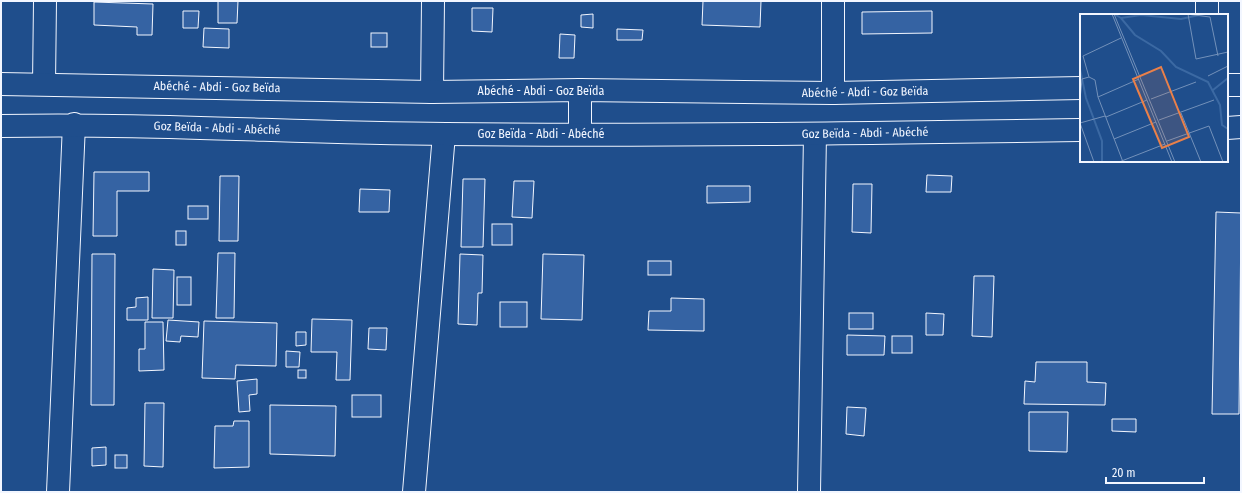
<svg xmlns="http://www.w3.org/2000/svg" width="1242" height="493" font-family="'Fira Sans Condensed',sans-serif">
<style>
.building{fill:#3563a3;stroke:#f2f6ff}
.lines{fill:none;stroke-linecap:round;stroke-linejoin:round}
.minor-casing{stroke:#f2f6ff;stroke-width:24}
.secondary-casing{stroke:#f2f6ff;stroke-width:24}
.minor{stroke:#1f4e8c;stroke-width:22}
.secondary{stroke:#1f4e8c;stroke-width:22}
.labels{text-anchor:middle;stroke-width:3;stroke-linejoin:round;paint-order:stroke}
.street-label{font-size:12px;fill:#f2f6ff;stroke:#1f4e8c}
.inset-river{fill:none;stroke:#3b69a3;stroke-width:2}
.inset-road{fill:none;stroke:#7391ba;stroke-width:1}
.view{fill:#ea8049;fill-opacity:0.15;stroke:#ea8049;stroke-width:2}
.inset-edge{fill:none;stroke:#f2f6ff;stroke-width:2}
</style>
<rect width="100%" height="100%" fill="#1f4e8c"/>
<g class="building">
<path d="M218 1H238L237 23H218Z"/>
<path d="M703 1H761L760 27 702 25Z"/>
<path d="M94 2 153 4 152 35H137V27L94 25Z"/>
<path d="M472 8H493L492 32 472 31Z"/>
<path d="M183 11H199L198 28H183Z"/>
<path d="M932 11V33L862 34V12Z"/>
<path d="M593 14V28L581 27V15Z"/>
<path d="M204 28 229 29V48L203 47Z"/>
<path d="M617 29 643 30 642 40H617Z"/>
<rect x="371" y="33" width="16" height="14"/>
<path d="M560 34 575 35 574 58H559Z"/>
<path d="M94 172H149V191H117V236H93Z"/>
<path d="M927 175 952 176 951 192H926Z"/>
<path d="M220 176H239L238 241H219Z"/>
<path d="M463 179H485L483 247H461Z"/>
<path d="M514 181H534L532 218 512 217Z"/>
<path d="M853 184H872L871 233 852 232Z"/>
<path d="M707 186H750V202L707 203Z"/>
<path d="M360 189 390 190 389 212H359Z"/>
<rect x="188" y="206" width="20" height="13"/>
<path d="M1216 212 1241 213 1239 414H1212Z"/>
<rect x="492" y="224" width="20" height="21"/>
<rect x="176" y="231" width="10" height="14"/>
<path d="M218 253H235L234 318H216Z"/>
<path d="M92 254H115L114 405H91Z"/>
<path d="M460 254 483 255 482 293H478L477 325 458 324Z"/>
<path d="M543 254 584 255 582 320 541 319Z"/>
<rect x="648" y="261" width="23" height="14"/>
<path d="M153 269 174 270 173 318H152Z"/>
<path d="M974 276H994L992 337 972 336Z"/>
<rect x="177" y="277" width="14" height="28"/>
<path d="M148 297V320H127V308L136 307V298Z"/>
<path d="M671 298 704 299V331L648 330 649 311H671Z"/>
<rect x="500" y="302" width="27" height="25"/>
<rect x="849" y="313" width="24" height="16"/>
<path d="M926 313 944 314 943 335H926Z"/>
<path d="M312 319 352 320 350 380H336L337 352H311Z"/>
<path d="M168 320 199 322 198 337 181 336 180 342 166 341Z"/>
<path d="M204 321 277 323 276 366 236 365 235 379 202 378Z"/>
<path d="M145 322H163L164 370 139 371V349H145Z"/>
<path d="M369 328H387L386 350 368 349Z"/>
<path d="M296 332H306V345L296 346Z"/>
<path d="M847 335 885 336 884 355H847Z"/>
<rect x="892" y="336" width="20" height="17"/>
<path d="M286 351 300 352 299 367H286Z"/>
<path d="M1036 362H1087V382L1106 383 1105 405 1024 404 1025 381 1035 382Z"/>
<rect x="298" y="370" width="8" height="8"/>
<path d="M257 379V394L249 395 250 411 239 412 237 381Z"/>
<rect x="352" y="395" width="29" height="22"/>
<path d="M145 403H164L163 467 144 466Z"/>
<path d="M270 405 336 406 335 456 270 454Z"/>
<path d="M847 407 866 408 864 436 846 434Z"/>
<path d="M1029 412H1068L1067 452 1029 451Z"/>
<path d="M1112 419H1136V432L1112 431Z"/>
<path d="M234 421H249V467L214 468 215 426H233Z"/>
<path d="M106 447V465L92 466V448Z"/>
<rect x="115" y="455" width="12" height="13"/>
</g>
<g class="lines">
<g class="minor-casing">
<g id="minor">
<path d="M833 1V93"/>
<path d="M1207 1V15"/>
<path d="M44 84 45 1"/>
<path d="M432 92 433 1"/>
<path d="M58 492 74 124"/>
<path d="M414 492 444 134"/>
<path d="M809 492 815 134"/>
</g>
</g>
<g class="secondary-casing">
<g id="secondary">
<path d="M1 84 432 92 580 90 833 93 1081 88"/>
<path d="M1227 85H1241"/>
<path d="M580 90V134"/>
<path d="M1 126C149 123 298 133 446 134 658 136 869 133 1081 130"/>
<path d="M1227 128 1241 127"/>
</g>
</g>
<use href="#minor" class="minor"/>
<use href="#secondary" class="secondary"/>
</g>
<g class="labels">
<g class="street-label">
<text transform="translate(217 87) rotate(1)" y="4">Abéché - Abdi - Goz Beïda</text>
<text x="541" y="95">Abéché - Abdi - Goz Beïda</text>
<text transform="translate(865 92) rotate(-1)" y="4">Abéché - Abdi - Goz Beïda</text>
<text transform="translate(217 128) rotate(2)" y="4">Goz Beïda - Abdi - Abéché</text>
<text transform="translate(865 133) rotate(-1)" y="4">Goz Beïda - Abdi - Abéché</text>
<text x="541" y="138">Goz Beïda - Abdi - Abéché</text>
</g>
</g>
<g transform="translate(1080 14)">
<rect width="148" height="148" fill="#1f4e8c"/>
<path class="inset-river" d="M34 0 41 4 55 21 81 37 96 53 128 68 140 91 142 111 148 115M41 4 61 1 101 5 124 0M0 55 6 84 22 127V148M133 76 148 64"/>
<path class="inset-road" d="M32 0 92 148M34 0 95 148M106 0 130 3 138 42M108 0 116 45 148 38M41 24 3 42 9 63 15 66 18 83 43 148M128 62 148 52M18 83 59 65M71 85 116 68M0 86 2 65 9 63M101 99 121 148M26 103 67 86M79 106 134 86M0 109 14 148M0 109 25 102M34 125 76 108M87 127 129 112 143 148M39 148 85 130"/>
<path class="view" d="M81 53 109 123 82 134 53 65Z"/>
<rect width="148" height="148" class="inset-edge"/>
</g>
<rect width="1242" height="493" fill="none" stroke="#f2f6ff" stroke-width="4"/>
<path d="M1106 477v6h98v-6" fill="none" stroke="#f2f6ff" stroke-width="2"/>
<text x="1112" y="477" font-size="12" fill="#f2f6ff" stroke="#1f4e8c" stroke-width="3" paint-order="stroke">20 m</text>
</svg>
